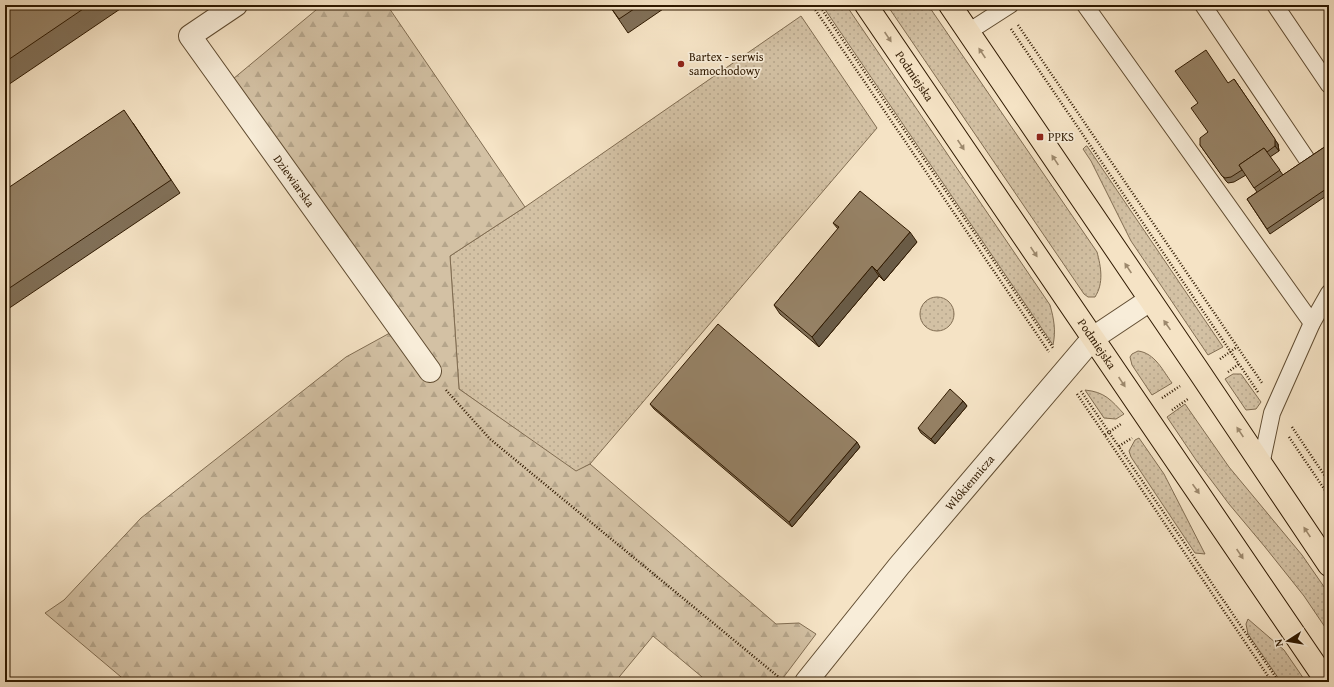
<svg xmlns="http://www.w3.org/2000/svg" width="1334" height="687" font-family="'Gentium Book Plus',serif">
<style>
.grass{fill:url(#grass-dots);stroke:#816d52}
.forest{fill:url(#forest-firs);stroke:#816d52}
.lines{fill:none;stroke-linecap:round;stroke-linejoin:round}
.lane-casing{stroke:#604c31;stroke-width:18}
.street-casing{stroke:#604c31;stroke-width:24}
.primary-casing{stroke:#2f1900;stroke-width:24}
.path{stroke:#2f1900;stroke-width:2.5;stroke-dasharray:1 2;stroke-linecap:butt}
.lane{stroke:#f8edd9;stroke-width:16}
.street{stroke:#f8edd9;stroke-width:22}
.primary{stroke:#f5e3c5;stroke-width:22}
.wall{fill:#817058;stroke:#2f1900}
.shaded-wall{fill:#695b47;stroke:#2f1900}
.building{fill:#968266;stroke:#2f1900}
.oneway{fill:#9c886c}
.poi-dot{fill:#8f2418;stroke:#f8edd9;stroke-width:1.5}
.labels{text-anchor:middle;stroke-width:3.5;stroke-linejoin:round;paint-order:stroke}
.poi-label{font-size:12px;fill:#2f1900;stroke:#f8edd9;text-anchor:start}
.street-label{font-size:12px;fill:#2f1900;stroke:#f8edd9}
</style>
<defs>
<pattern id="grass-dots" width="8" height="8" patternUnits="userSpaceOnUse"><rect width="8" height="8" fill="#d3c1a4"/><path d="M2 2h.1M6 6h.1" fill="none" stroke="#b5a58b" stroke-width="1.8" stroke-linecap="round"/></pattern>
<pattern id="forest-firs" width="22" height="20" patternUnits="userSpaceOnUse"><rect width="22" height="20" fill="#d3c1a4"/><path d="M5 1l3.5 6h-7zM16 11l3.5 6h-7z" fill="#b5a58b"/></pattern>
</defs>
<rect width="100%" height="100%" fill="#f5e3c5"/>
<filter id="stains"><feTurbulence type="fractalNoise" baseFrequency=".005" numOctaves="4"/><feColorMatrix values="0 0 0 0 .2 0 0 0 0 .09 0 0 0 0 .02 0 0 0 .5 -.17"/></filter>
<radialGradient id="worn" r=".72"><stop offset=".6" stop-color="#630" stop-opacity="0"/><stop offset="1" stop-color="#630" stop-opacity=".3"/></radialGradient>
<g class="grass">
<path d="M822 5H846L1050 305C1054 319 1056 331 1053 345Z"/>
<path d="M887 5H928L1097 252C1101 267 1104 283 1095 297H1088L1084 294Z"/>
<path d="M801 16 877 128 590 464 576 472 459 389 450 256 525 207Z"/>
<path d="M1086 146H1087L1223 347 1208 355 1131 241 1091 161 1083 149Z"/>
<circle cx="937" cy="314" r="17"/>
<path d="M1138 351C1155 353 1163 371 1172 383L1152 395 1132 365 1130 357 1132 354Z"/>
<path d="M1233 374H1241L1261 402 1256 409 1246 410 1225 379Z"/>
<path d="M1085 390C1105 392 1111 400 1124 414L1116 419 1104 418Z"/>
<path d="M1185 404 1229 467 1302 555 1329 594V633L1304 596 1265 547 1229 504 1196 460 1167 417Z"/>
<path d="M1139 438 1164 474 1205 554 1195 553 1131 457 1129 451 1135 440Z"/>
<path d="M1248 619 1284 650 1306 682H1281L1248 634 1246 624Z"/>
</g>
<path class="forest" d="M322 5H387L525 207 450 256 459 389 576 471 590 464 776 624 799 623 816 634 780 682H708L653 636 615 682H127L45 613 64 600 141 518 346 357 408 323 233 79Z"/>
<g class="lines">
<g class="lane-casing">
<g id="lane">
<path d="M1085 5 1312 323"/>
<path d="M1203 5 1310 164"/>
<path d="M1275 5 1329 85"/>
<path d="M968 32 1010 5"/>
<path d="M1261 465 1272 413 1312 323 1329 293"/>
</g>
</g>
<g class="street-casing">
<g id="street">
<path id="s1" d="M236 5 190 36 430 371"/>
<path id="s2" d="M806 682 899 566 1093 338 1150 300"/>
</g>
</g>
<g class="primary-casing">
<g id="primary">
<path id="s3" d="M866 5 1327 682"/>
<path d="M950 5 1200 373 1329 565"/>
</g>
</g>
<g class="path">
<path d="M812 5 1049 352"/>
<path d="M819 5 1053 348"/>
<path d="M1018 25 1262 383"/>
<path d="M1011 29 1258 392"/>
<path d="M1220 359 1237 347"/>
<path d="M1228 372 1239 364"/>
<path d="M446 390 490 439 781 679"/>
<path d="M1081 391 1279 682"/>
<path d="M1077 394 1272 682"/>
<path d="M1162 398 1180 386"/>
<path d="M1172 410 1188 399"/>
<path d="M1292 427 1329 482"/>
<path d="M1105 435 1121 424"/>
<path d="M1289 437 1329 496"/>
<path d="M1119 446 1132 438"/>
</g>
<use href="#lane" class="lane"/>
<use href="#street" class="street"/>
<use href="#primary" class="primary"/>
</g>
<g class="wall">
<path d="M5 5H126L5 87Z"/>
<path d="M609 5H669L628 33Z"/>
<path d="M1228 83 1278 144 1279 151 1270 157 1283 175 1329 144V194L1270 234 1247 199 1257 192 1246 175 1234 182 1228 183 1226 181 1200 145 1208 132Z"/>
<path d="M133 123 180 193 5 311V190Z"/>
<path d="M833 223 917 242 884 281 879 276 819 347 780 314 774 305 838 229Z"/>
<path d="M963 401 967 406 935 444 921 433 918 428Z"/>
<path d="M650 404 860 447 792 527 654 409Z"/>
</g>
<g class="shaded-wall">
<path d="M1234 79 1278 144 1279 151 1275 146Z"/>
<path d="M910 232 917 242 884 281 877 271Z"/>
<path d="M872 266 879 276 819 347 812 337Z"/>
<path d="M963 401 967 406 935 444 931 439Z"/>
<path d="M857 442 860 447 792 527 789 522Z"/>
</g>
<g class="building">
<path d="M5 5H89L5 62Z"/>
<path d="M609 5H640L619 19Z"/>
<path d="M1206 50 1228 83 1234 79 1275 139V146L1267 152 1264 148 1239 165 1242 170 1231 177 1225 178 1222 176 1200 145V138L1208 132 1191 108 1198 103 1175 71Z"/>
<path d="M124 110 171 180 5 291V190Z"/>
<path d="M1329 144V187L1267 229 1247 199Z"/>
<path d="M1264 148 1280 170 1254 188 1239 165Z"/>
<path d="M860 191 910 232 877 271 872 266 812 337 774 305 839 227 833 223Z"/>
<path d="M718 324 857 442 789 522 650 404Z"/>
<path d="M950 389 963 401 931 439 918 428Z"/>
</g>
<defs><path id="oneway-solid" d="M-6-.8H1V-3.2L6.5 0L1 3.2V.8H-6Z"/></defs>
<g class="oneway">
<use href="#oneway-solid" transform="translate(888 37) rotate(56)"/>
<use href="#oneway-solid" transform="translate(982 53) rotate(-124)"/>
<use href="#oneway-solid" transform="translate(961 145) rotate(56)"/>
<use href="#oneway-solid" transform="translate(1055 160) rotate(-124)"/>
<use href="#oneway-solid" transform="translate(1034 252) rotate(56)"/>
<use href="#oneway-solid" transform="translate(1128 268) rotate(-124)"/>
<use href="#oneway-solid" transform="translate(1167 325) rotate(-125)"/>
<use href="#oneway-solid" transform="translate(1122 382) rotate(56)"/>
<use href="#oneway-solid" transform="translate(1240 432) rotate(-124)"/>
<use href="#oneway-solid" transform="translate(1196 489) rotate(55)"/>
<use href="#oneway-solid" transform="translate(1307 532) rotate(-124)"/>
<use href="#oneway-solid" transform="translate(1240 554) rotate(56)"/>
</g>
<g class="poi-dot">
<circle cx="681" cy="64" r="4"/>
<rect x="1036" y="133" width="8" height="8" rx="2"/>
</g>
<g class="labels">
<g class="poi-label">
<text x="689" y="61">Bartex - serwis<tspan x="689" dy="14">samochodowy</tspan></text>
<text x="1048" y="141">PPKS</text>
</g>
<g class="street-label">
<text dy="4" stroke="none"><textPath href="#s3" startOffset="86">Podmiejska</textPath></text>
<text dy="4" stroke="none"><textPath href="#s1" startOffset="234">Dziewiarska</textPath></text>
<text dy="4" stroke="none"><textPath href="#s3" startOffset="410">Podmiejska</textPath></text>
<text dy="4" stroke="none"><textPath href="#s2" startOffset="258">Włókiennicza</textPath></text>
</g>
</g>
<rect width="1334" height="687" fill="none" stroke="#f5e3c5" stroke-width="20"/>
<rect x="6" y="6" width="1322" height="675" fill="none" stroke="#2f1900" stroke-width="2"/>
<rect x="10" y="10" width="1314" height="667" fill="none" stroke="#2f1900"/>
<g transform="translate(1288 641) rotate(258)" stroke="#f8edd9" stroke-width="3" paint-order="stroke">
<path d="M0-3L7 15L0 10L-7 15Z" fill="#2f1900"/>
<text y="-6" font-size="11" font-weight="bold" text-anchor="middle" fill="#2f1900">N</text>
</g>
<rect width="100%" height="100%" filter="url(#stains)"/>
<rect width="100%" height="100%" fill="url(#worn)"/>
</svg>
